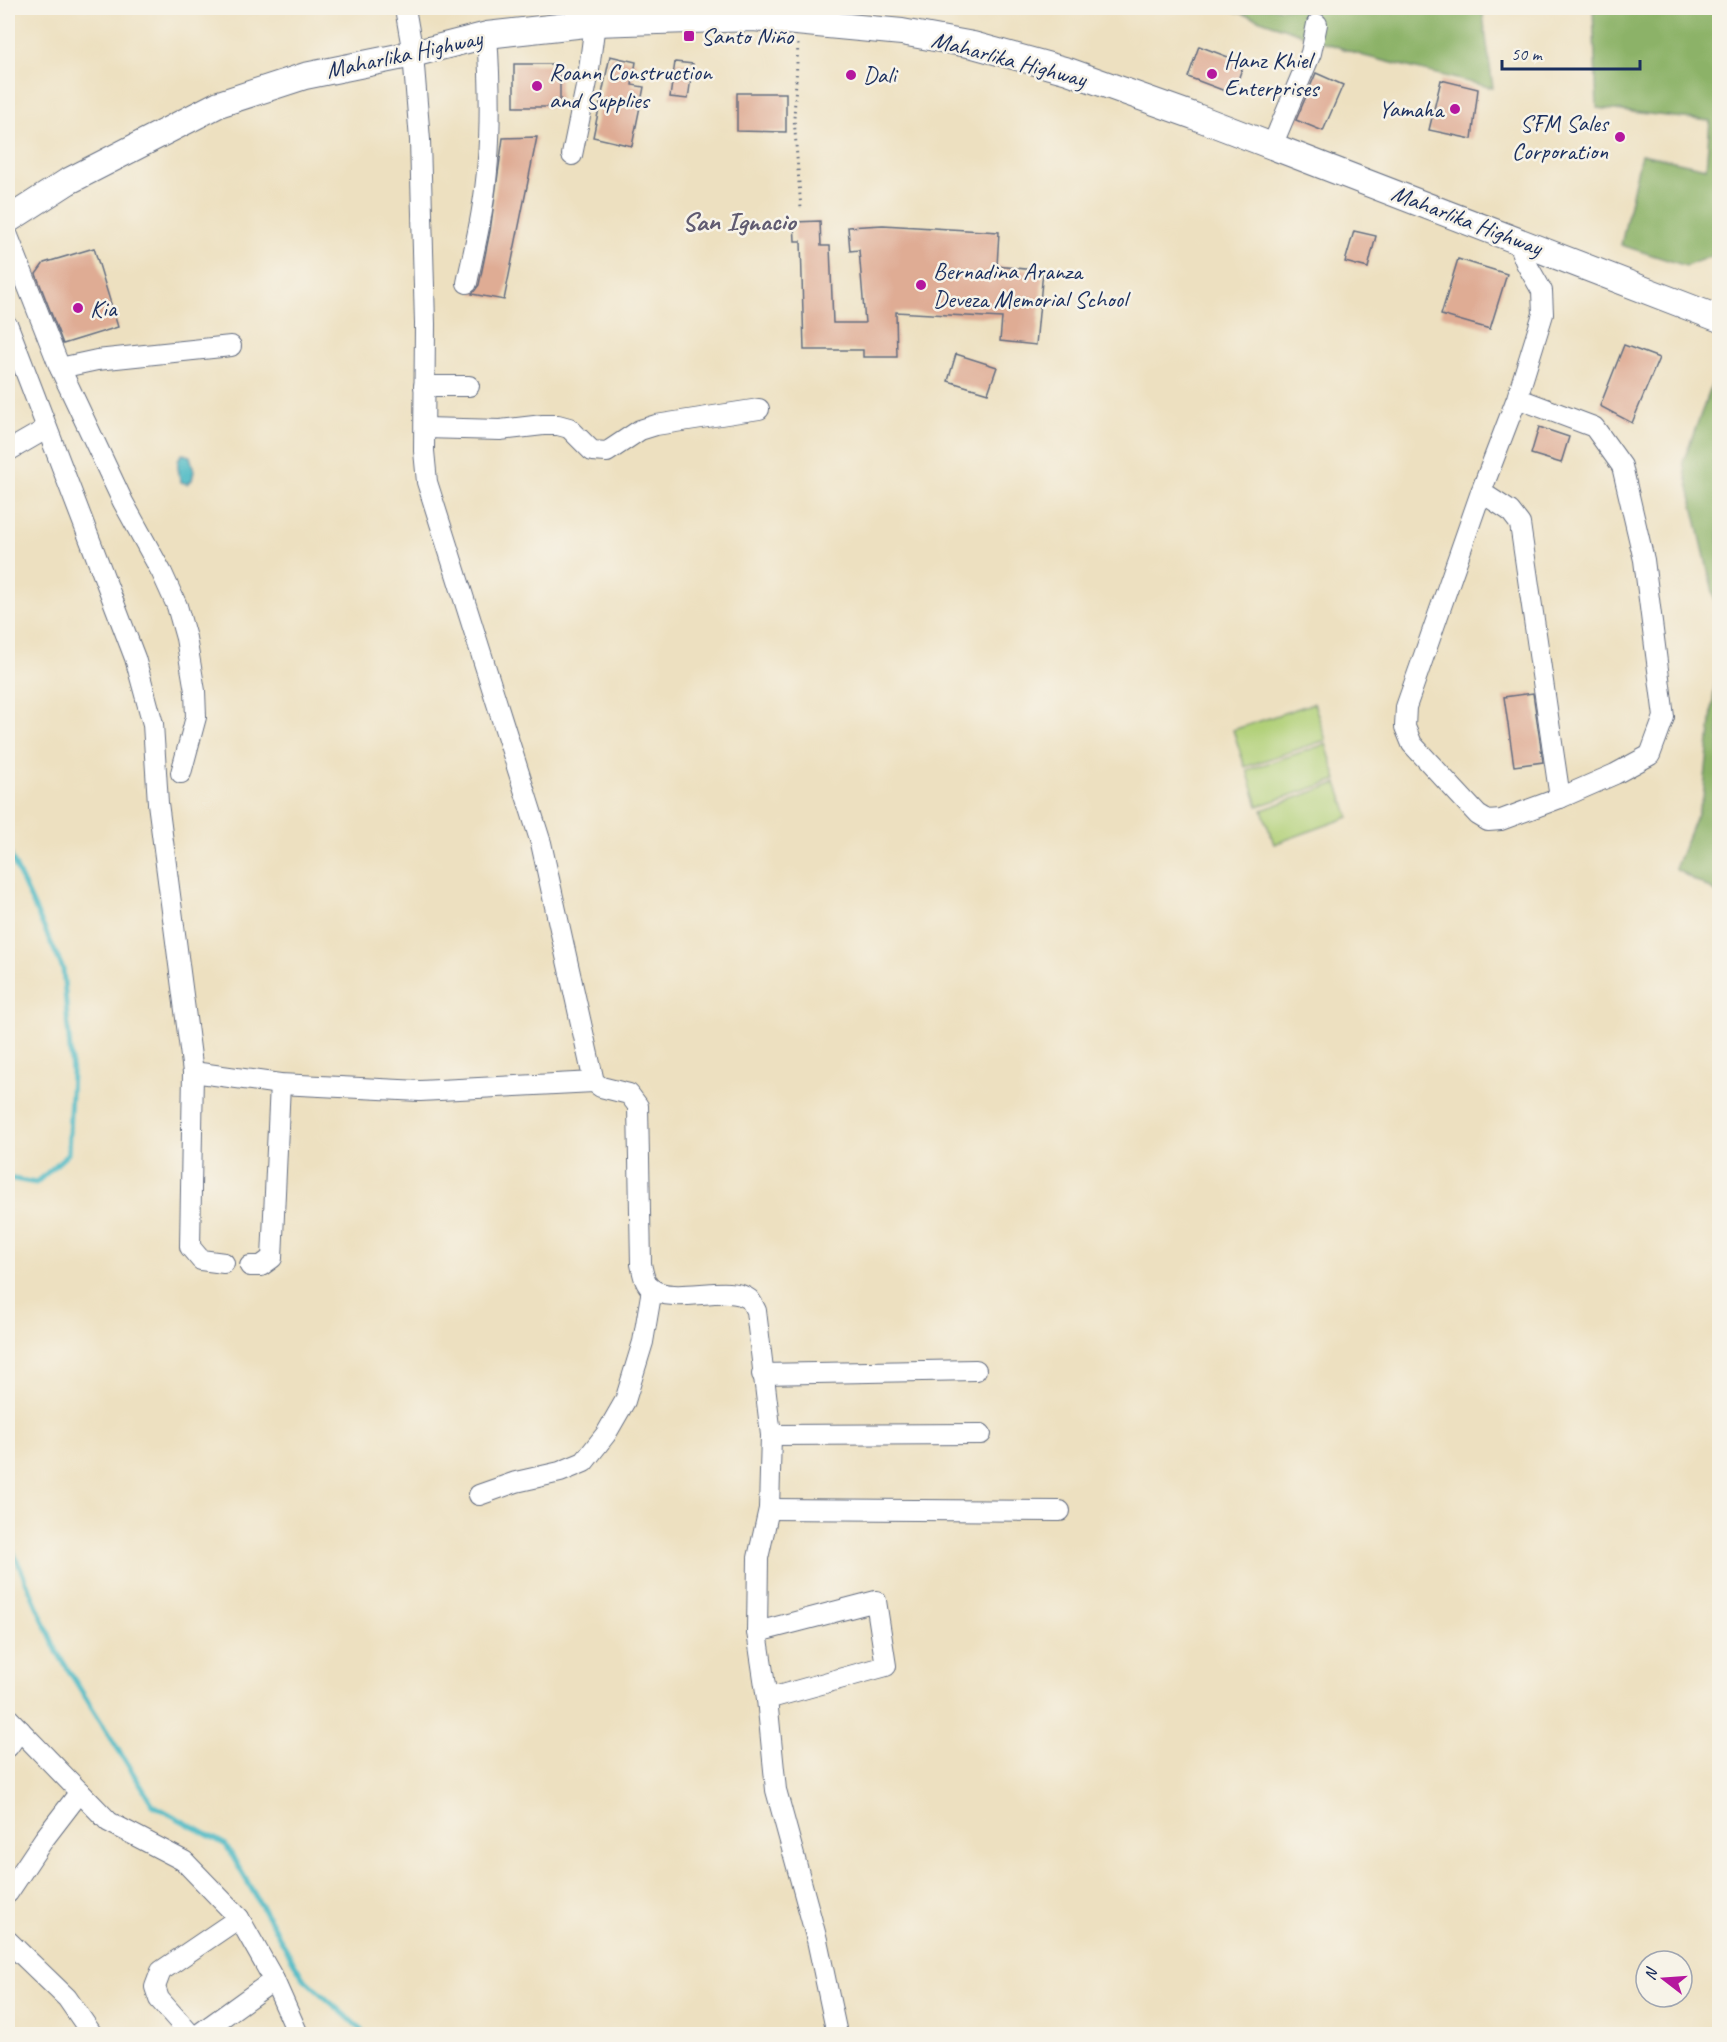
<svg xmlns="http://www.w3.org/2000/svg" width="1727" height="2042" font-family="Caveat,sans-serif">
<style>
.green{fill:#b1d078;stroke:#66806b;stroke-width:1.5}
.forest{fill:#8cb268;stroke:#547063;stroke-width:1.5}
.water{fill:#4bb9c4;stroke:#337491;stroke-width:1.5}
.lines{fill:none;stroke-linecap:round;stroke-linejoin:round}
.stream{stroke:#4bb9c4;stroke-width:5}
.building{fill:#dfac94}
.minor-casing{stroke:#646d80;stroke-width:22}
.major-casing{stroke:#646d80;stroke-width:28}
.path{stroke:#646d80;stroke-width:3;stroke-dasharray:1.5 4.5;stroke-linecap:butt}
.minor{stroke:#fff;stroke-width:20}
.major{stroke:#fff;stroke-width:26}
.poi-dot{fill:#b5179e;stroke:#f7f3e8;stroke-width:2}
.labels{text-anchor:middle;stroke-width:5;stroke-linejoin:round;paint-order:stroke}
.poi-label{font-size:24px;fill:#1b2f5e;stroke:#f7f3e8;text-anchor:start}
.street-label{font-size:24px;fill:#1b2f5e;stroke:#f7f3e8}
.quarter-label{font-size:27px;font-weight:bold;fill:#605b71;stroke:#f7f3e8}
</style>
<rect width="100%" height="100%" fill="#f7f3e8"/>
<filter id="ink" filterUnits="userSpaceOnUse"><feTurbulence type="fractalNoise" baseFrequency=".0167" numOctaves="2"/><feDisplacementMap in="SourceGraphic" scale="12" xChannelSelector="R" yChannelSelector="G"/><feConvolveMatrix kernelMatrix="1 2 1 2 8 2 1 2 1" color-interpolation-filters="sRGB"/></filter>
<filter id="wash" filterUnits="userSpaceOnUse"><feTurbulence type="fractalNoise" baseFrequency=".008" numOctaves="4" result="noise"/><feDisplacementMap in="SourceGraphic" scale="24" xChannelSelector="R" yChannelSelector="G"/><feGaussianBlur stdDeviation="1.35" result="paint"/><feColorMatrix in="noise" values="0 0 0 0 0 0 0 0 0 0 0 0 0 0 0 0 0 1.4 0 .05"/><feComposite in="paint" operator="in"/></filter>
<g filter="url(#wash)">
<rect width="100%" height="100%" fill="#ede0c0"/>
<g class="green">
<path d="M1314 703 1326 740 1245 767 1233 730Z"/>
<path d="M1326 744 1337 780 1258 806 1247 770Z"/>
<path d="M1337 783 1349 817 1274 844 1262 810Z"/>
</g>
<g class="forest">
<path d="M1226 8H1482L1493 88 1364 56Z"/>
<path d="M1593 8H1719V253L1686 266 1621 245 1641 154 1706 168 1710 121 1597 108Z"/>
<path d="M1715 376 1720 378 1719 618 1683 462Z"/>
<path d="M1719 643 1720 894H1719L1675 869 1703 798Z"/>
</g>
<path class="water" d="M183 454 190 456 194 471 192 480 187 484 181 482C179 473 174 459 183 454Z"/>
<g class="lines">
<g class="stream">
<path d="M8 656 10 663 8 669"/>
<path d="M8 850 63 969 72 1073 68 1154 36 1183 8 1178"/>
<path d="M8 1540 57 1652 153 1805 226 1845 303 1978 366 2034"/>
</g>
</g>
<g id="blocks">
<g class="building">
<path d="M1199 46 1244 63 1233 94 1188 77Z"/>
<path d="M610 56 636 62 632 85 644 87 632 146 593 137Z"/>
<path d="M675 62 693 64 688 99 670 97Z"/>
<rect x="514" y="64" width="46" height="43"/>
<path d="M1316 73 1343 85 1323 131 1296 120Z"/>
<path d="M1441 80 1478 89 1472 139 1429 130Z"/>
<path d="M737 93H786V132L737 131Z"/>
<path d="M537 137 504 300 472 294 479 285 490 231 503 138Z"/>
<path d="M820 221 821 246H830L833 323H865L859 250 850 251 848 227 883 225 999 232 997 266 1043 271 1036 345 1000 341 1002 318 896 312 897 357H863V350H804L801 241H795L794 222Z"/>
<path d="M1354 231 1376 236 1368 268 1345 262Z"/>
<path d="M94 248 118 327 63 344 36 274 44 263Z"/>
<path d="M1458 259 1507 274 1490 329 1441 315Z"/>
<path d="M1624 345 1659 358 1632 423 1600 406Z"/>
<path d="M956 354 997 367 988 393 948 381Z"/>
<path d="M1539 427 1569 437 1561 463 1531 454Z"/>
<path d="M1533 693 1543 762 1514 766 1504 697Z"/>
</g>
</g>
</g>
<g filter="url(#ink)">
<use href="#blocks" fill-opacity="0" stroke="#646d80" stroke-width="1.5"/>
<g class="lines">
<g class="minor-casing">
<g id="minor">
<path d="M405 8 413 54 420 140 425 324 424 451 427 482 541 843 594 1082 601 1087 629 1094 638 1106 641 1264C643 1272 644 1284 652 1289 674 1305 729 1283 749 1299 752 1302 754 1307 756 1311L771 1435 769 1509 758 1558 757 1632 767 1699 776 1790 817 1940 837 2034"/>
<path d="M1272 146 1311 53 1317 24"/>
<path d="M572 155 588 77 595 23"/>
<path d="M8 236 60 368 123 502 162 573 177 606 186 638 195 691 196 717 181 773"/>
<path d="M1516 239 1526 263 1542 291 1543 314 1517 398 1481 492 1406 707 1405 727 1412 744 1478 815 1488 821 1501 820 1560 798 1615 774 1650 755 1664 717 1644 560 1622 466 1594 427 1517 398"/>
<path d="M467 283C472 259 478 235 482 210 492 152 491 93 487 35"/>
<path d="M8 326 135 658 153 724 158 803 193 1072 190 1247 201 1260 224 1263"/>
<path d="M60 368 97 360 231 346"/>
<path d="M424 386H469"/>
<path d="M425 428 500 430 543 425H558L569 428 592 451 607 452 640 430 656 425 759 409"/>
<path d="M8 451 46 429"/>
<path d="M1481 492 1510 511 1520 524 1560 798"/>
<path d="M193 1072 280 1084 420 1091 594 1082"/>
<path d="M250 1266H261L272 1258 280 1084"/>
<path d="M762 1374 976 1370"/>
<path d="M771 1435 981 1434"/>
<path d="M479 1495 516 1482 560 1472 584 1462 606 1434 625 1401 643 1342 652 1289"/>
<path d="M769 1509 1060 1511"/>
<path d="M757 1632 876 1601 886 1666 767 1699"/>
<path d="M8 1718 109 1822 184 1861 239 1918 274 1980 298 2034"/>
<path d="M8 1747 20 1730"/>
<path d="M8 1893 44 1839 80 1792"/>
<path d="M8 1941 67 1998 92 2034"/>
<path d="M190 2034 159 1999 155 1987 161 1971 239 1918"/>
<path d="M199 2034 274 1980"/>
</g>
</g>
<g class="major-casing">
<path id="major" d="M8 220 67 182 219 104 305 76 413 54 487 35 595 23 753 18 902 32 973 45 1068 71 1194 116 1720 319"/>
</g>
<path class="path" d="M798 44 794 118 801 209"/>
<use href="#minor" class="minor"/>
<use href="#major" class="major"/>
</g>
</g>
<g class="poi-dot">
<rect x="683" y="30" width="12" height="12" rx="3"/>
<circle cx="1212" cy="74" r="6"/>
<circle cx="851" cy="75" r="6"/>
<circle cx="537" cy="86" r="6"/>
<circle cx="1455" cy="109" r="6"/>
<circle cx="1620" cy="137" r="6"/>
<circle cx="921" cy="285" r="6"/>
<circle cx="78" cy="308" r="6"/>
</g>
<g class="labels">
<g class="poi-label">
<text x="701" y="44">Santo Niño</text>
<text x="1224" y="68">Hanz Khiel<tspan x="1224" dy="28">Enterprises</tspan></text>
<text x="549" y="80">Roann Construction<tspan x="549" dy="28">and Supplies</tspan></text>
<text x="863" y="83">Dali</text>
<text x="1443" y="117" text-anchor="end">Yamaha</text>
<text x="1608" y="131" text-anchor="end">SFM Sales<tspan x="1608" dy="28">Corporation</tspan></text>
<text x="933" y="279">Bernadina Aranza<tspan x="933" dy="28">Deveza Memorial School</tspan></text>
<text x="90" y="316">Kia</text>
</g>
<g class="street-label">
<text transform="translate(404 54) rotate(-12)" y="8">Maharlika Highway</text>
<text transform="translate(1009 59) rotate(15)" y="8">Maharlika Highway</text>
<text transform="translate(1467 220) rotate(21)" y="8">Maharlika Highway</text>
</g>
<g class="quarter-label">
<text x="739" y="230">San Ignacio</text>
</g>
</g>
<rect width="1727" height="2042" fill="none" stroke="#f7f3e8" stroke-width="30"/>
<g transform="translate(1664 1979) rotate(287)"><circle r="28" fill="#f7f3e8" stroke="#9fa5b1" stroke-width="1.5"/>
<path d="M0-4.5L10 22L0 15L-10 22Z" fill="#b5179e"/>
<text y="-9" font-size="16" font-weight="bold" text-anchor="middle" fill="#1b2f5e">N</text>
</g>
<path d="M1502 60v9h138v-9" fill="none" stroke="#1b2f5e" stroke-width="3"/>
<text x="1511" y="60" font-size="18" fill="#1b2f5e" stroke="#f7f3e8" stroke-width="4.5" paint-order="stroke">50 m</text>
</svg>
